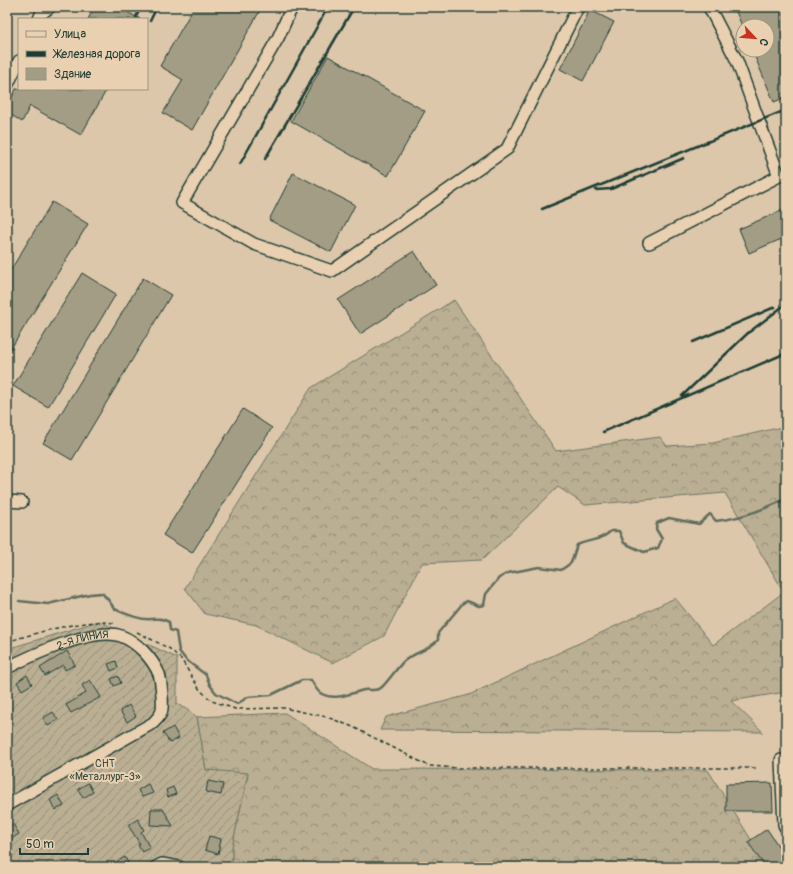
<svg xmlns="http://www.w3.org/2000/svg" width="793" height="874" font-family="Pangolin,sans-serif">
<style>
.forest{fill:url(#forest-crowns);stroke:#6c7664}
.garden{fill:url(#garden-furrows);stroke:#6c7664}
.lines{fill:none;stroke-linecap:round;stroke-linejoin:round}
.stream{stroke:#606d5d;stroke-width:2.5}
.building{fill:#a39d85;stroke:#1f3d34}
.minor-casing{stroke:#1f3d34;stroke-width:14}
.path{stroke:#1f3d34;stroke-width:1.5;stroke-dasharray:4 3;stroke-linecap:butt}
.minor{stroke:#e9d0b1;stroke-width:11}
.rail{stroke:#1f3d34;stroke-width:2.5}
.labels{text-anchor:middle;stroke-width:4;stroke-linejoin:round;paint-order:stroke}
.street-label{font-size:11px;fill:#1f3d34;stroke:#e9d0b1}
.park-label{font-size:11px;fill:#2e483e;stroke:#e9d0b1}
</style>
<defs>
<pattern id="forest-crowns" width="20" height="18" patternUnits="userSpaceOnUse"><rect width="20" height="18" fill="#baae93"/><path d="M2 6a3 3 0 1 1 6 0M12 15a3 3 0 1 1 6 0" fill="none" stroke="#978f79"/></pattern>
<pattern id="garden-furrows" width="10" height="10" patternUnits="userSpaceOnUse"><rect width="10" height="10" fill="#baae93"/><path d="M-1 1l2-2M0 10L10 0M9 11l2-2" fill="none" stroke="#978f79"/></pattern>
</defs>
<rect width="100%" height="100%" fill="#ddc7aa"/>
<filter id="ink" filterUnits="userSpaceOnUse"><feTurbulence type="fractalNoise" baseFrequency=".025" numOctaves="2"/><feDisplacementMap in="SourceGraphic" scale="8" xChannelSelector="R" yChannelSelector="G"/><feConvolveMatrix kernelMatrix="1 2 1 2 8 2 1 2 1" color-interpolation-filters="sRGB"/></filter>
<g filter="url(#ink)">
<g class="forest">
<path d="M454 300 556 451 660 437 667 446 713 443 786 426V692L731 701 763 732 380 730 386 717 469 695 675 598 713 645 784 592 725 493 585 505 558 487 482 560 422 563 384 636 333 663 256 625 205 614 185 588 311 388Z"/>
<path d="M285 713 372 769 708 770 768 867H232V847L248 774 206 770 197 717Z"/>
</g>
<path class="garden" d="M99 621 177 658V704L188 710 197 717 206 770 248 773 232 847V867H7V649Z"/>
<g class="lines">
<path class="stream" d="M19 601 48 604 90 594 102 593C107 598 110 602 114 608 116 611 140 619 145 619 157 620 156 616 169 622L170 630 176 632 179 651 186 660 206 675 210 685 216 693 237 704 248 697 271 695 302 680H311C314 685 317 692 322 694 335 701 352 693 364 690 371 689 376 692 382 687 390 679 396 669 404 661 415 652 428 651 438 640V633L463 603 467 601 479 606 484 605 486 594 499 578 508 573 539 567 561 570 571 563 577 545C591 539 600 541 611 531H619L624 543 644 552 658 548 662 539 656 529 657 523 669 518 699 524 710 514 716 521C741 518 763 510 786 499"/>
</g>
<g class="building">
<path d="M95 7H118L140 19H88Z"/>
<path d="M194 7H262L192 130 163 113 183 80 160 66Z"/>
<path d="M734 7H786V97L774 102 752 50H767V26H742Z"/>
<path d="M590 10 614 22 583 81 560 69Z"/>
<path d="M328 56 425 111 388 176 291 121Z"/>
<path d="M16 89H107L81 135 30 106 22 122 7 112V107Z"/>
<path d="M293 173 355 205 331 252 269 220Z"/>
<path d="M52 202 88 224 7 355V276Z"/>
<path d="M783 210 786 216V237L749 253 739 229Z"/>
<path d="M414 251 436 285 360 334 338 300Z"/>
<path d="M82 273 116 294 48 407 13 386Z"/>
<path d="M143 278 171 295 72 460 43 443Z"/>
<path d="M243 409 272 428 192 553 163 535Z"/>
<path d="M67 651 75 665 65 670 63 665 45 676 40 668Z"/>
<path d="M116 661 118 668 111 671 108 664Z"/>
<path d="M27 675 32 684 22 690 17 682Z"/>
<path d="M118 676 121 683 114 686 111 679Z"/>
<path d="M90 680 101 697 71 713 66 705 86 693 82 685Z"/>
<path d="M129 705 136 716 127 722 120 711Z"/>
<path d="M53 712 58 720 48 726 43 718Z"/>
<path d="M173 727 179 738 170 743 163 733Z"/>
<path d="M208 781 223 784 221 795 206 792Z"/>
<path d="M88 783 93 792 83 798 78 789Z"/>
<path d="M772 783 773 811H726V784Z"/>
<path d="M148 784 153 793 142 797 138 790Z"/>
<path d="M173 787 176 794 168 797 166 790Z"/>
<path d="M58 795 64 806 55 810 50 800Z"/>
<path d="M151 809H163L173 826 150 825Z"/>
<path d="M138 819 144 830 141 832 150 848 142 852 138 844H140L128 825Z"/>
<path d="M13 824 19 834 11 839 7 833V828Z"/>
<path d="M767 829 781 850 786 847V867H765L748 842Z"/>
<path d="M209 836 221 839 218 854 205 850Z"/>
<path d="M125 857 128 863 121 867H107Z"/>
</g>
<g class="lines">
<g class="minor-casing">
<g id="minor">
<path d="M292 7 278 38 182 203 254 244 332 271 507 149 578 7"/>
<path d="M39 19 41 14 50 7"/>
<path d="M7 86 19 61"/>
<path d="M649 243 779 176 737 61 709 7"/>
<path d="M7 501 22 502"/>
<path id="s1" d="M7 668C30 656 95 626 121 636 137 642 152 658 159 674 161 680 164 707 161 713 159 717 156 720 153 723L7 805"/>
<path d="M781 760 784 825 786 828"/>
<path d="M156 867 162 864 179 867"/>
</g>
</g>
<g class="path">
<path d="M137 632 170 649 181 659 200 690 212 701 235 709 284 708 327 717 353 727 429 766 458 768H756"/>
<path d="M7 642C31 634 93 616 116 624"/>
</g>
<use href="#minor" class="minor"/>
<g class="rail">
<path d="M136 17 141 7"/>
<path d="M150 21 157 7"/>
<path d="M265 159 354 7"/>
<path d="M240 164 328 7"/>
<path d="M596 190 611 189 684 158"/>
<path d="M542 209 786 110"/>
<path d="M693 342 775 307"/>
<path d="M682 396 748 333 786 304"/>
<path d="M603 432 786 353"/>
</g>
</g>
</g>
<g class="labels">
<g class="street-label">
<text dy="4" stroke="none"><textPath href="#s1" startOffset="81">2-Я ЛИНИЯ</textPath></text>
</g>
<g class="park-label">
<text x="105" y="767">СНТ<tspan x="105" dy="13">«Металлург-3»</tspan></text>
</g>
</g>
<rect width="793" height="874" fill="none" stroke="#e9d0b1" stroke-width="24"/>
<rect x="12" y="12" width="769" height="850" fill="none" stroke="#1f3d34" stroke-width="1.5" filter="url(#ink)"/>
<rect x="18" y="18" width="130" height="72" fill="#e9d0b1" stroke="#98957f"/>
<rect x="26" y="31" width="20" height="6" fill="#e9d0b1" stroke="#98957f"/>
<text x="54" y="38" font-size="12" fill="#1f3d34">Улица</text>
<rect x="26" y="51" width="20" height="6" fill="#1f3d34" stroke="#98957f"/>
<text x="54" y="58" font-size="12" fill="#1f3d34">Железная дорога</text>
<rect x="26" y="68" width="20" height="12" fill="#a39d85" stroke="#98957f"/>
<text x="54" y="78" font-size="12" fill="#1f3d34">Здание</text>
<g transform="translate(755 38) rotate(116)"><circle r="19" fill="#e9d0b1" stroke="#98957f"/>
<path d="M0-3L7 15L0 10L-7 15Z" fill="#c8321e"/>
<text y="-6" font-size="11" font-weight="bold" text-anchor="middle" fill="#1f3d34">С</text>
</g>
<path d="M20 848v6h68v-6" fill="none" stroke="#1f3d34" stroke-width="2"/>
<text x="26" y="848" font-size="12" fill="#1f3d34" stroke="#e9d0b1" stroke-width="3" paint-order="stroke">50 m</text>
</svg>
